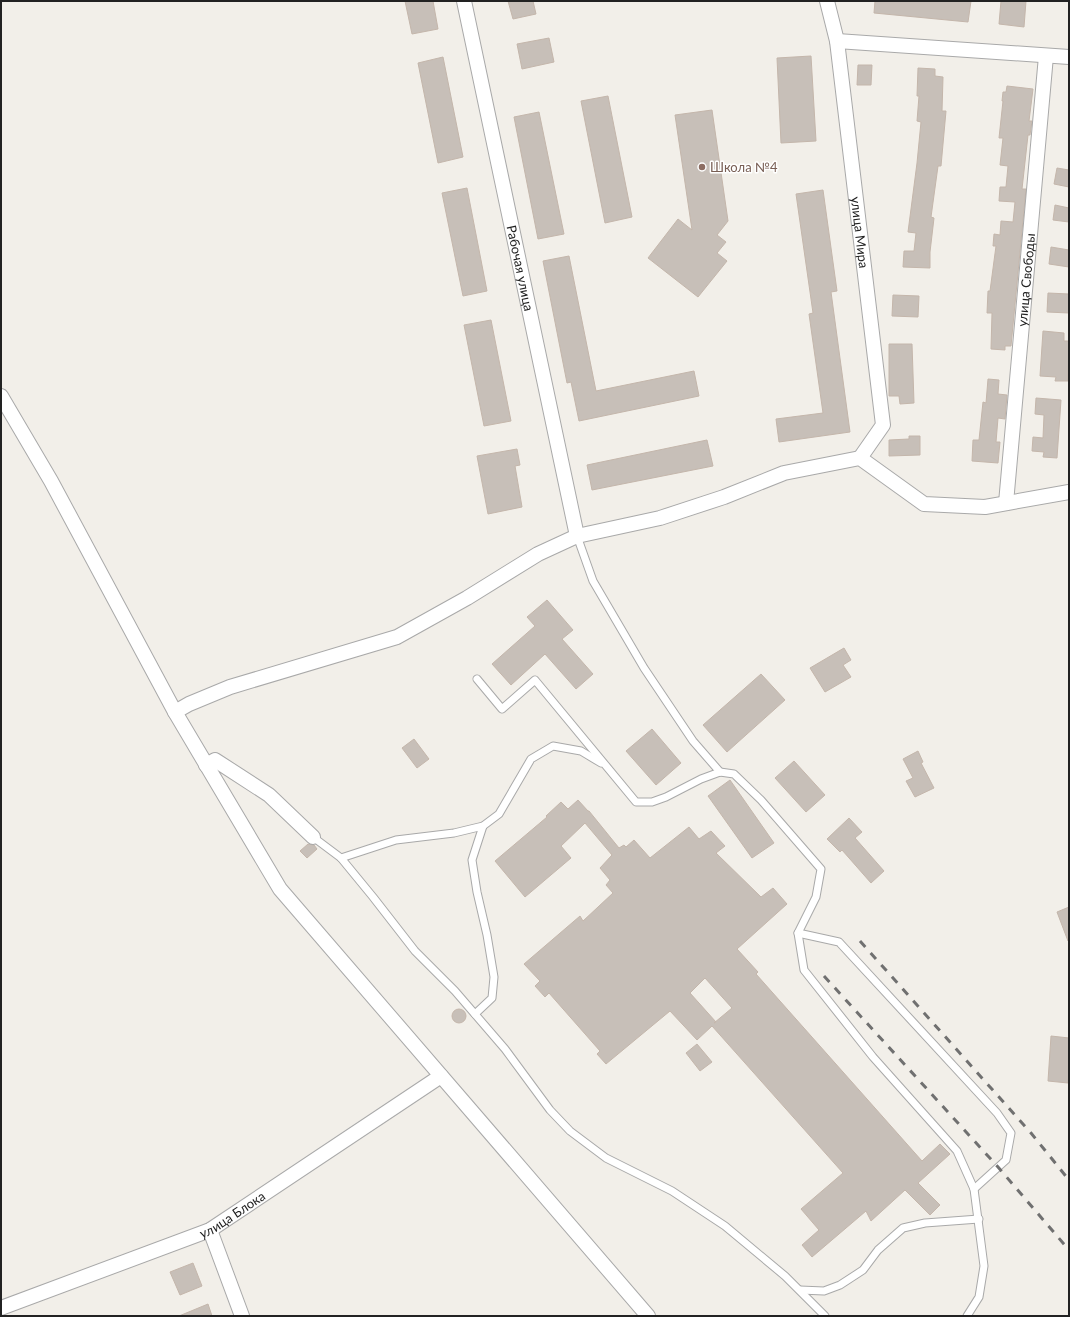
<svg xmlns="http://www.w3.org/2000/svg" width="1070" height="1317" font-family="Lato,sans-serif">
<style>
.building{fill:#c7bfb8;stroke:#c4b6ab;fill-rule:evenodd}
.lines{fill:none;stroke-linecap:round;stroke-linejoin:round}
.service-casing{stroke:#a9a9a9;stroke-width:9}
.minor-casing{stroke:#a9a9a9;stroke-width:16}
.service{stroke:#fff;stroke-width:7}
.minor{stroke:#fff;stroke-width:14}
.rail{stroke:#707070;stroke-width:3;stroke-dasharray:8 8;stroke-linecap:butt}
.education-dot{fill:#8d6e63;stroke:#fff;stroke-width:1.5}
.labels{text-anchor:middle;stroke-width:3;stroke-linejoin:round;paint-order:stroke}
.education-label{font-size:13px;fill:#785e54;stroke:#fff;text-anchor:start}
.street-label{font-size:13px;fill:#222;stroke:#fff}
</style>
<rect width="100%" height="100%" fill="#f2efe9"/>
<g class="building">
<path d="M405 1H433L438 29 412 34Z"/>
<path d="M508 1H533L536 14 513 19Z"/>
<path d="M875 1H971L968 22 874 13Z"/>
<path d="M1001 1H1026L1024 27 999 24Z"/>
<path d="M549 38 554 62 522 69 517 44Z"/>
<path d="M811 56 816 141 781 143 777 58Z"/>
<path d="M443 57 463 157 438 163 418 63Z"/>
<path d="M858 65H872L871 85H857Z"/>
<path d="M918 68 935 69V76L943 77 942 111H946L941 166H938L931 217 934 218 930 252V268L903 267 904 251H914L916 233 908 232 917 163 921 122 917 121 919 96H917Z"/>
<path d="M1007 86 1033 89 1029 121H1032L1030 135H1028L1022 189H1026L1011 346H1005V350L991 349 992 313H987L988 291H990L996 246H993L994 234 1000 235 1001 221 1013 222 1015 202 999 201 1000 187H1006L1008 166 1000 165 1003 138H999L1003 101H1002L1003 92H1006Z"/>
<path d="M608 96 632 217 605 223 581 101Z"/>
<path d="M712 110 728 221 717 235 726 242 717 253 727 261 698 297 648 258 678 219 692 230 675 115Z"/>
<path d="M539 112 564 234 538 239 514 117Z"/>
<path d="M1057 168 1069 170V187L1054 184Z"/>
<path d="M467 188 487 291 463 296 442 193Z"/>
<path d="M823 190 837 291 831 292 850 432 779 442 776 419 823 413 809 314 813 313 796 194Z"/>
<path d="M1055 205 1069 208V222L1053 220Z"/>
<path d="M1051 247 1069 250V267L1049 264Z"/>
<path d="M569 256 596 391 694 371 699 396 579 421 571 382 567 383 543 261Z"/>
<path d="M1048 293 1069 294V313L1047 312Z"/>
<path d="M893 295 919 296 918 317 892 316Z"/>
<path d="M491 320 511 421 484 426 464 325Z"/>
<path d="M1043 331 1064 333V341H1069L1068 381H1055L1056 377 1040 376Z"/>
<path d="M889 344H912L914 403 900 404 899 396H889Z"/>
<path d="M988 379 999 380 998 394 1007 395 1005 419 998 418 996 442H1000L998 463 972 461 973 440H979L983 402 986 403Z"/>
<path d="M1036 398 1061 400 1057 458 1043 457 1044 452 1032 451 1033 437 1043 438 1044 415 1035 414Z"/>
<path d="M909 436H920V455L889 456V440L909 439Z"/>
<path d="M707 440 713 466 592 490 587 465Z"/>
<path d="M517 449 520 465 515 466 522 507 488 514 477 456Z"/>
<path d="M547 600 573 630 562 639 593 674 576 689 545 654 511 685 492 664 535 626 527 617Z"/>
<path d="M844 648 851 660 843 665 851 677 825 692 810 668Z"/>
<path d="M761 674 785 700 727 752 703 725Z"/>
<path d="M652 729 681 763 656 785 626 751Z"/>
<path d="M414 739 429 759 417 768 402 748Z"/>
<path d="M918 751 923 762 921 763 934 788 915 797 906 781 913 778 903 759Z"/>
<path d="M794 761 825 795 806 812 775 778Z"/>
<path d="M730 780 774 843 752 858 708 796Z"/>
<path d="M578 800 588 811H589L619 848 624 845 626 847 634 840 650 858 689 827 699 839 711 831 725 846 716 853 761 897 773 888 787 904 737 949 758 972 756 974 922 1161 940 1144 950 1154 918 1183 940 1205 930 1215 905 1190 871 1221 866 1211 812 1257 802 1245 819 1230 801 1209 843 1173 712 1026 697 1040 670 1011 606 1064 597 1054 600 1051 549 993 545 997 535 986 540 981 524 964 580 916 583 921 613 893 606 885 610 880 600 868 612 855 585 823 561 846 571 858 525 897 495 861 547 817 546 816 561 802 568 809ZM705 978 732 1008 714 1023 716 1022 690 993Z"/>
<path d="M849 818 862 832 855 838 884 871 871 883 842 850 840 852 827 839Z"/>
<path d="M308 844 314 845 317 849 307 858 300 851Z"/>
<path d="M1069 907V941H1068L1057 912Z"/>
<circle cx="459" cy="1016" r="7"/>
<path d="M1051 1036 1069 1038V1074L1068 1083 1048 1081Z"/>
<path d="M697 1044 712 1062 700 1071 686 1053Z"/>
<path d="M193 1263 202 1286 180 1295 170 1272Z"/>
<path d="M208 1304 212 1316H179Z"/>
</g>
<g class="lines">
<g class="service-casing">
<g id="service">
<path d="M577 536 593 581 644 668 693 741 720 772"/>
<path d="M477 679 502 709 535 680 636 802H652L666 797 701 779 720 772 734 774 761 800 821 869 816 897 798 933 804 970 873 1057 957 1151 974 1189 984 1266 979 1297 967 1316"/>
<path d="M313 837 341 858 373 897 415 951 455 991 505 1049 550 1110 570 1131 606 1158 672 1191 725 1226 785 1276 825 1316"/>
<path d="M341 858 396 840 454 833 483 826 499 814 531 759 553 746 581 751 601 763"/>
<path d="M798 933 839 942 997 1113 1011 1133 1006 1160 974 1189"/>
<path d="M475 1014 492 998 494 977 487 935 477 892 472 860 483 826"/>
<path d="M800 1290 824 1291 840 1285 863 1270 878 1250 903 1228 925 1223 979 1219"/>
</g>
</g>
<g class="minor-casing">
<g id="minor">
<path id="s1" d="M464 1 577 536"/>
<path id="s2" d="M827 1 837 41 883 425 860 458"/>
<path d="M837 41 1069 57"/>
<path d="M1 396 51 481 175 712 280 889 648 1316"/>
<path id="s3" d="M1006 503 1046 56"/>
<path d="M175 712 189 704 230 687 397 637 467 598 538 554 577 536 660 518 724 497 784 473 860 458 924 504 985 507 1069 492"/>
<path d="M206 765 215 760 269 795 313 837"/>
<path d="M210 1230 242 1316"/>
<path id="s4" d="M1 1308 210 1230 441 1076"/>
</g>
</g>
<use href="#service" class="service"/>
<use href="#minor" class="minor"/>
<g class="rail">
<path d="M860 941 1031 1133 1069 1180"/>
<path d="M824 976 998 1167 1069 1250"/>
</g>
</g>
<circle class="education-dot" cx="702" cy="167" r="4"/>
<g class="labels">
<g class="education-label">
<text x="710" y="172">Школа №4</text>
</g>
<g class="street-label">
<text dy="5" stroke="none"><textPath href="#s2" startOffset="234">улица Мира</textPath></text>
<text dy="5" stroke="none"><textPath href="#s1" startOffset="273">Рабочая улица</textPath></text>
<text dy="5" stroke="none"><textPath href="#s3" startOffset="224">улица Свободы</textPath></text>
<text dy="5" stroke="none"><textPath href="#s4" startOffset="250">улица Блока</textPath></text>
</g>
</g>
<rect width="1070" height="1317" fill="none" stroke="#222222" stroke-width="4"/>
</svg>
